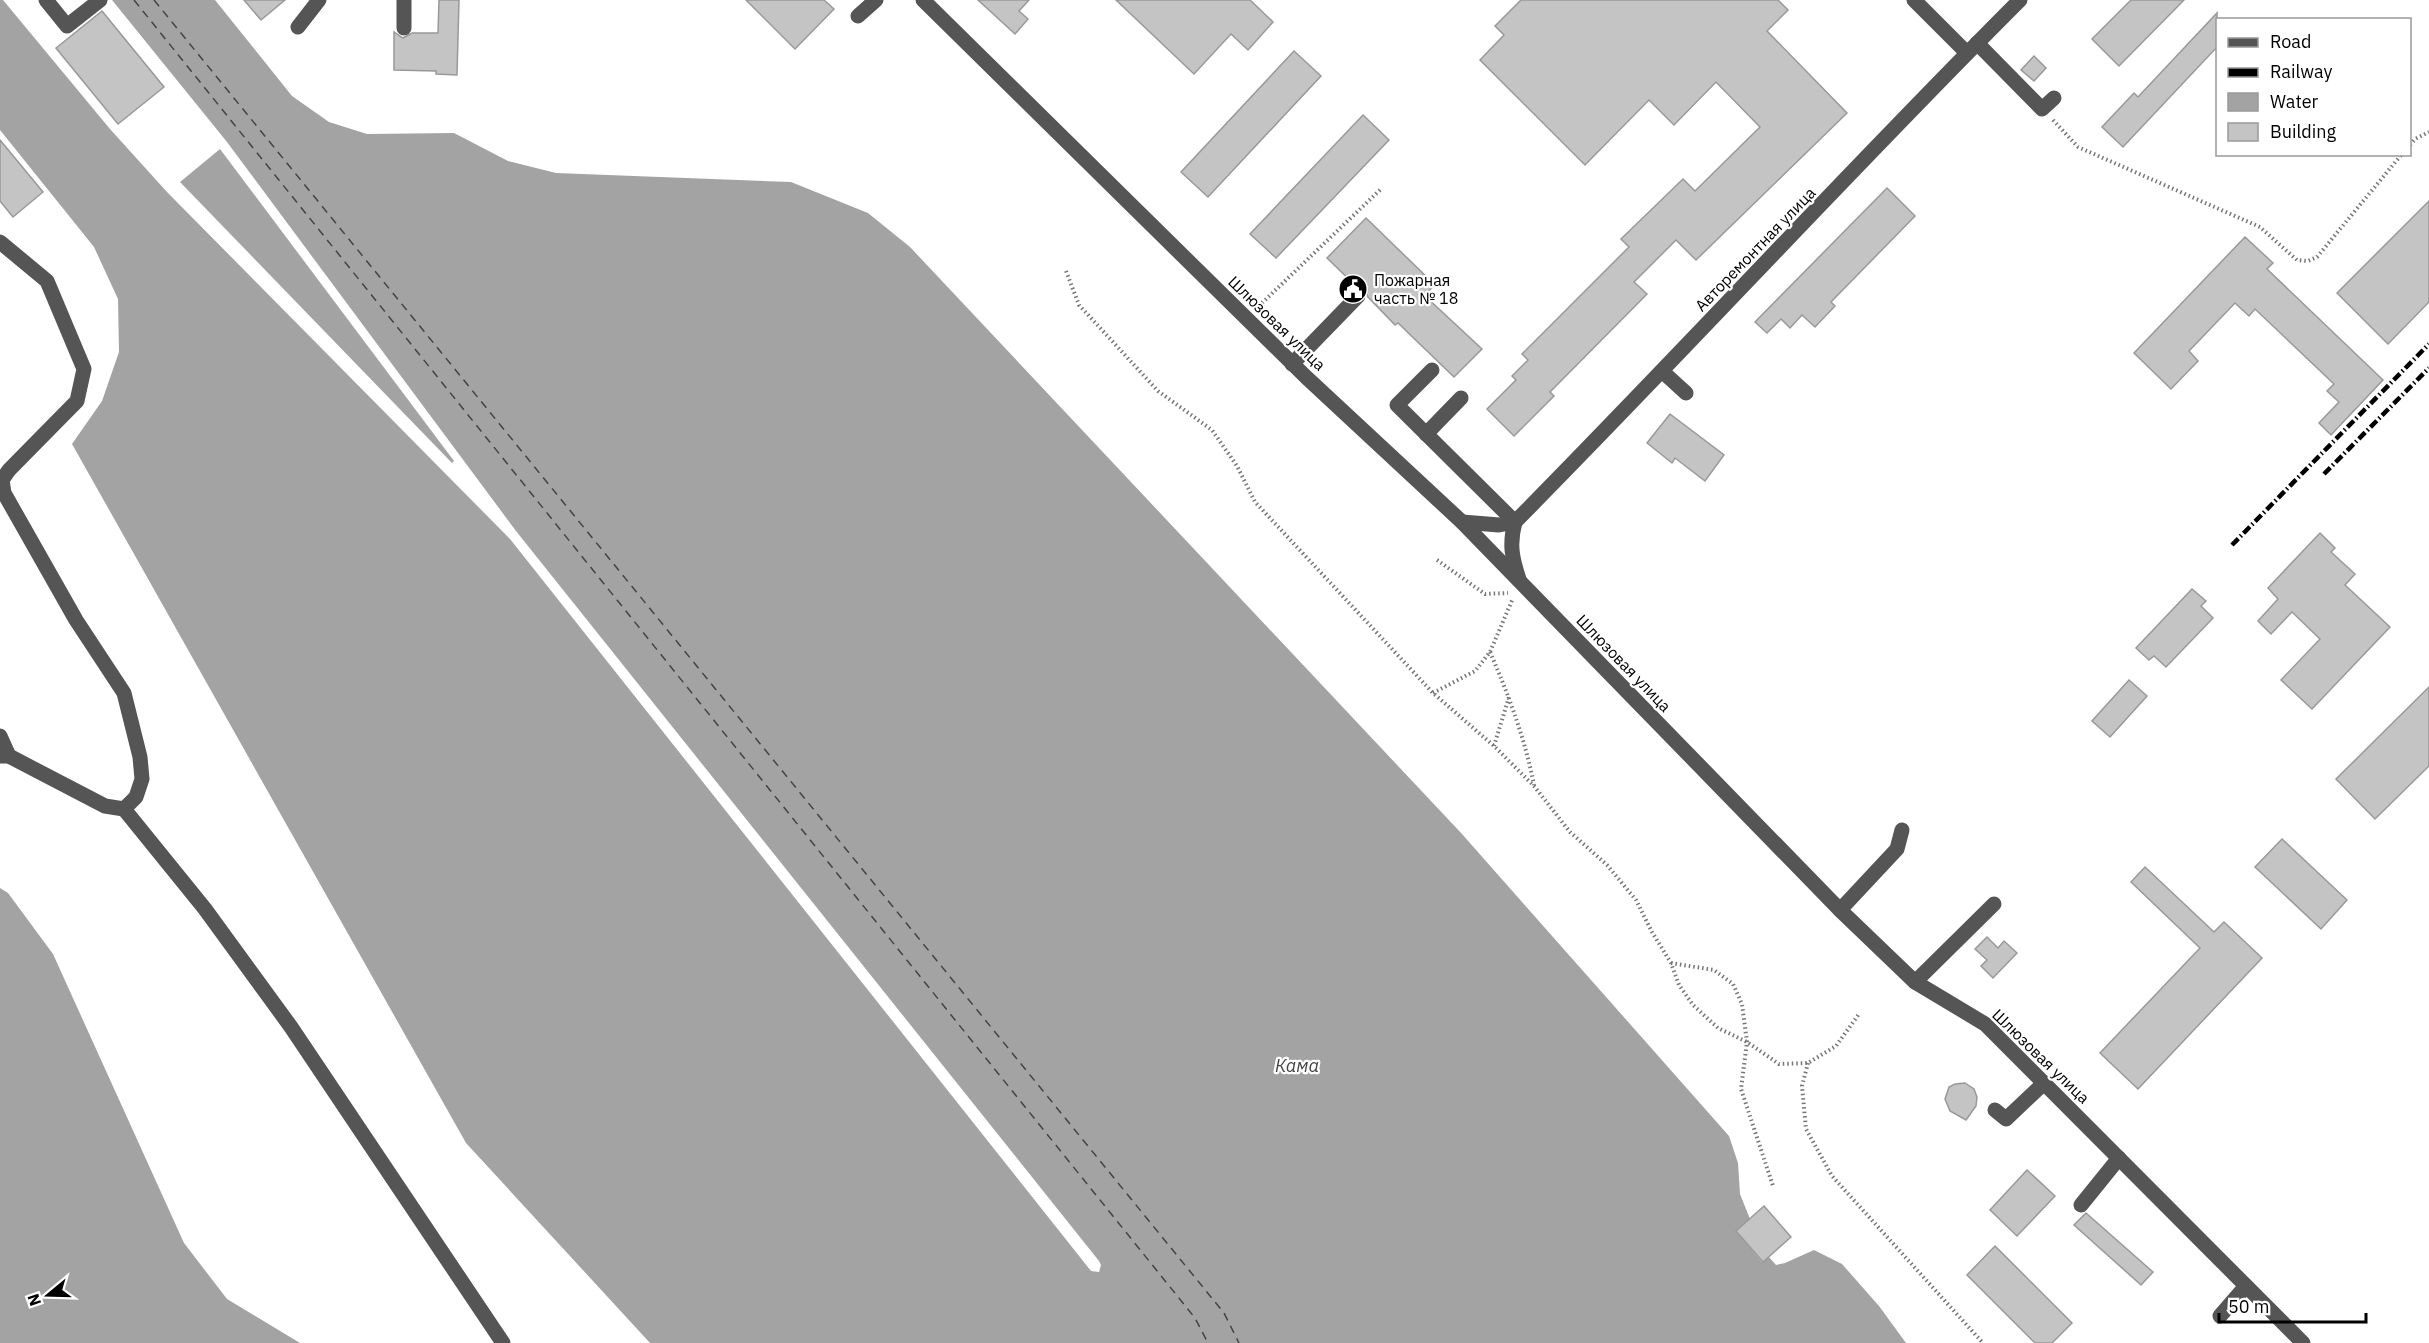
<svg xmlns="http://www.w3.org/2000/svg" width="2429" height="1343" font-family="'IBM Plex Sans',sans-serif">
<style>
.water{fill:#a3a3a3}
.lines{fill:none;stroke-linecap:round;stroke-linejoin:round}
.ferry{stroke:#444;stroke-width:1.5;stroke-dasharray:8 6;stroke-linecap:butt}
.building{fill:#c4c4c4;stroke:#999;stroke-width:1.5}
.path{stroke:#777;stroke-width:4;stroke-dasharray:1.5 3;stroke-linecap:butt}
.minor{stroke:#555;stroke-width:15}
.rail{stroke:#000;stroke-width:4.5;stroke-dasharray:9 3 1.5 3;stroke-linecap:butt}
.labels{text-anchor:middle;stroke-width:4.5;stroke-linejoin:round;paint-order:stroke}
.street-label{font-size:16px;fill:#000;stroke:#fff}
.poi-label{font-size:16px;fill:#000;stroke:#fff;text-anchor:start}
.water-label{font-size:18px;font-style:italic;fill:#444;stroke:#fff}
</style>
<rect width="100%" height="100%" fill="#fff"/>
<g class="water">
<path d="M0 0H3L110 129 167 192 510 539 1091 1271 1099 1272 1101 1265 1099 1261 516 531 227 142 112 0H215L292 96 329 122 367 134 454 133 508 161 556 173 791 182 868 213 910 247 1462 834 1729 1136 1738 1163 1740 1194 1750 1219 1736 1231 1762 1262 1769 1257 1776 1265 1785 1263 1814 1250 1842 1264 1879 1306 1906 1343H650L466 1143 72 444 102 401 119 352 118 299 94 247 0 130Z"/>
<path d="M220 149 454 461 452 463 180 182Z"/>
<path d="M0 888 8 893 53 954 184 1243 227 1299 300 1343H0Z"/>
</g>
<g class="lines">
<g class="ferry">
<path d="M134 0 1195 1318 1208 1343"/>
<path d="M154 0 1224 1313 1239 1343"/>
</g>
</g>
<g class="building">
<path d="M244 0H285L261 20Z"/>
<path d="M439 0H459L457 75 436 74V71L394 70V32L403 38 412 33H438Z"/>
<path d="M746 0H824L834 9 795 49Z"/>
<path d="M978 0H1029L1019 11 1028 19 1015 34Z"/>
<path d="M1116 0H1250L1273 22 1248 50 1231 34 1194 74Z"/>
<path d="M1521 0H1778L1788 10 1767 31 1847 113 1696 260 1676 240 1634 282 1647 294 1550 392 1554 396 1514 436 1487 409 1516 380 1512 376 1528 360 1522 354 1629 247 1621 239 1683 179 1695 191 1760 127 1716 82 1674 125 1649 100 1585 165 1480 60 1504 35 1495 26Z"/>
<path d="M2131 0H2184L2119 66 2092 39Z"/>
<path d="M102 11 164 87 118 124 56 48Z"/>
<path d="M2217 13V47L2123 147 2102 127 2134 93 2138 97Z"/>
<path d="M1294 51 1321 76 1208 197 1181 172Z"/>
<path d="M2034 56 2046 68 2034 81 2021 70Z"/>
<path d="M1363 115 1389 140 1276 258 1250 234Z"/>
<path d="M0 140 43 192 13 217 0 201Z"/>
<path d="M1887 188 1915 216 1831 302 1835 306 1815 327 1802 315 1790 328 1781 319 1767 333 1755 322Z"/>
<path d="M2429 201V302L2388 344 2337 293Z"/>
<path d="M1366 218 1435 285 1424 295 1482 349 1454 377 1398 323 1395 325 1368 297 1364 289 1357 287 1327 258Z"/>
<path d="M2245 237 2273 263 2267 269 2383 380 2331 435 2319 423 2339 402 2327 391 2334 384 2255 309 2249 316 2235 303 2189 351 2198 361 2171 389 2134 353Z"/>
<path d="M1670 414 1724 455 1705 481 1675 458 1672 463 1647 443Z"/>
<path d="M2320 533 2335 548 2331 552 2355 574 2345 585 2390 627 2312 709 2281 680 2320 639 2292 612 2271 634 2258 621 2278 599 2268 588Z"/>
<path d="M2192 589 2206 601 2201 606 2213 618 2166 667 2154 656 2149 660 2136 648Z"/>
<path d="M2129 680 2147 696 2110 737 2092 721Z"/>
<path d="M2429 687V766L2375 819 2336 779Z"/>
<path d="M2282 839 2347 900 2321 929 2255 867Z"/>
<path d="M2145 867 2214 932 2224 922 2262 958 2138 1089 2100 1053 2200 948 2131 882Z"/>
<path d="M1987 937 1998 948 2004 941 2017 953 1993 978 1981 966 1987 960 1975 949Z"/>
<path d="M1965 1083 1974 1089 1977 1097 1976 1106 1966 1120 1950 1111 1945 1099 1949 1087 1955 1084Z"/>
<path d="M2027 1170 2055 1196 2017 1236 1990 1210Z"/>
<path d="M1764 1206 1791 1237 1763 1262 1736 1231Z"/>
<path d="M2086 1213 2153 1272 2141 1285 2074 1225Z"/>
<path d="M1995 1246 2072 1323 2052 1343H2035L1967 1275Z"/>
</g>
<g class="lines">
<g class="path">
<path d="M2053 120 2078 147 2260 227 2297 260 2308 261 2317 257 2402 154"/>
<path d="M2410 145 2415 139 2429 132"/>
<path d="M1066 271 1079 305 1158 391 1212 430 1237 466 1255 502 1433 693 1494 746 1534 786 1570 832 1607 865 1636 900 1652 932 1671 963 1679 985 1693 1005 1718 1028 1747 1042 1779 1064 1808 1063 1836 1046 1859 1014"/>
<path d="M1262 303 1381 189"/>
<path d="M1437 560 1485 594 1508 593"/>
<path d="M1490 652C1509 696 1525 739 1534 785"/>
<path d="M1433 693 1475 671 1490 652 1513 598"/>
<path d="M1494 746 1509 697"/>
<path d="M1671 963 1714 970 1733 984 1742 1004 1747 1042 1741 1089 1773 1186"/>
<path d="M1808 1063 1802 1086 1806 1129 1832 1176 1983 1343"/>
</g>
<g class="minor">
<path d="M46 0 67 26 100 0"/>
<path d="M404 0V28"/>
<path d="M923 0 1306 377 1462 522 1840 910 1915 982 1985 1024 2303 1343"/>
<path d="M1914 0 1967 53"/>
<path d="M858 16 876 0"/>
<path d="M298 27 319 0"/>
<path d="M1977 43 2042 109 2054 98"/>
<path d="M0 242 47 281 84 369 77 401 9 470 2 480 4 493 76 620 124 693 140 757 142 779 136 797 124 809 105 806 9 756H0"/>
<path d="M1292 364 1358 296"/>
<path d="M1432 370 1397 405 1515 522"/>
<path d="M1663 372 1686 393"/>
<path d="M1426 434 1461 398"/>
<path d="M1462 522 1499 525 1515 522"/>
<path d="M1519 579C1512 558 1509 544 1515 522 1685 350 1849 171 2020 0"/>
<path d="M0 736 9 756"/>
<path d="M124 809 205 909 291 1027 503 1343"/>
<path d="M1840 910 1897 849 1902 830"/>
<path d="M1915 982 1994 904"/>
<path d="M1995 1110 2006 1119 2044 1083"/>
<path d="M2081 1205 2119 1158"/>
<path d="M2220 1316 2246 1286"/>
</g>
<g class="rail">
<path d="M2324 474 2429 368"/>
<path d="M2232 545 2429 344"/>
</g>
</g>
<defs>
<g id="civic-disc" transform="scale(1.5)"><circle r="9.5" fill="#000" stroke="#fff"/><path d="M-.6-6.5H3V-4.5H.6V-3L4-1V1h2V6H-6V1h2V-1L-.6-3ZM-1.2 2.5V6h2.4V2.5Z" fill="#fff"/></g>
</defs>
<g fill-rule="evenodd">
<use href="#civic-disc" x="1353" y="289"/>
</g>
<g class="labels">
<g class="street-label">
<text transform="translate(1755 249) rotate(-46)" y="6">Авторемонтная улица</text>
<text transform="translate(1277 323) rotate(44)" y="6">Шлюзовая улица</text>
<text transform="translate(1624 663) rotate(46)" y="6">Шлюзовая улица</text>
<text transform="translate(2041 1056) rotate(44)" y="6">Шлюзовая улица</text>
</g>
<g class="poi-label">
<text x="1374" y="286">Пожарная<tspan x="1374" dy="18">часть № 18</tspan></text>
</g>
<g class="water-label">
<text x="1297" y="1072">Кама</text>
</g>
</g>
<rect x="2216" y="18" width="195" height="138" fill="#ffffff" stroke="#999999" stroke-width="1.5"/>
<rect x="2228" y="38" width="30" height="9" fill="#555555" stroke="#999999" stroke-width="1.5"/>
<text x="2270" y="48" font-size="18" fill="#000000">Road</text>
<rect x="2228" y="68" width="30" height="9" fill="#000000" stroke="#999999" stroke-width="1.5"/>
<text x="2270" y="78" font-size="18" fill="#000000">Railway</text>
<rect x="2228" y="93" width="30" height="18" fill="#a3a3a3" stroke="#999999" stroke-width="1.5"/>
<text x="2270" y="108" font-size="18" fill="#000000">Water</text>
<rect x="2228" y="123" width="30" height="18" fill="#c4c4c4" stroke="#999999" stroke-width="1.5"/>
<text x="2270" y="138" font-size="18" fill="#000000">Building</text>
<g transform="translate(48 1295) rotate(251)" stroke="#ffffff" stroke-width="4.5" paint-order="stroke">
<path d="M0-4.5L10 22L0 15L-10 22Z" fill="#000000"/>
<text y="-9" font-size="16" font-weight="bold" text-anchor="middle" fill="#000000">N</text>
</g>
<path d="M2219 1313v9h147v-9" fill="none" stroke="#000000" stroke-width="3"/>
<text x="2228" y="1313" font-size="18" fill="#000000" stroke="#ffffff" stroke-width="4.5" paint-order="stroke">50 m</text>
</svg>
